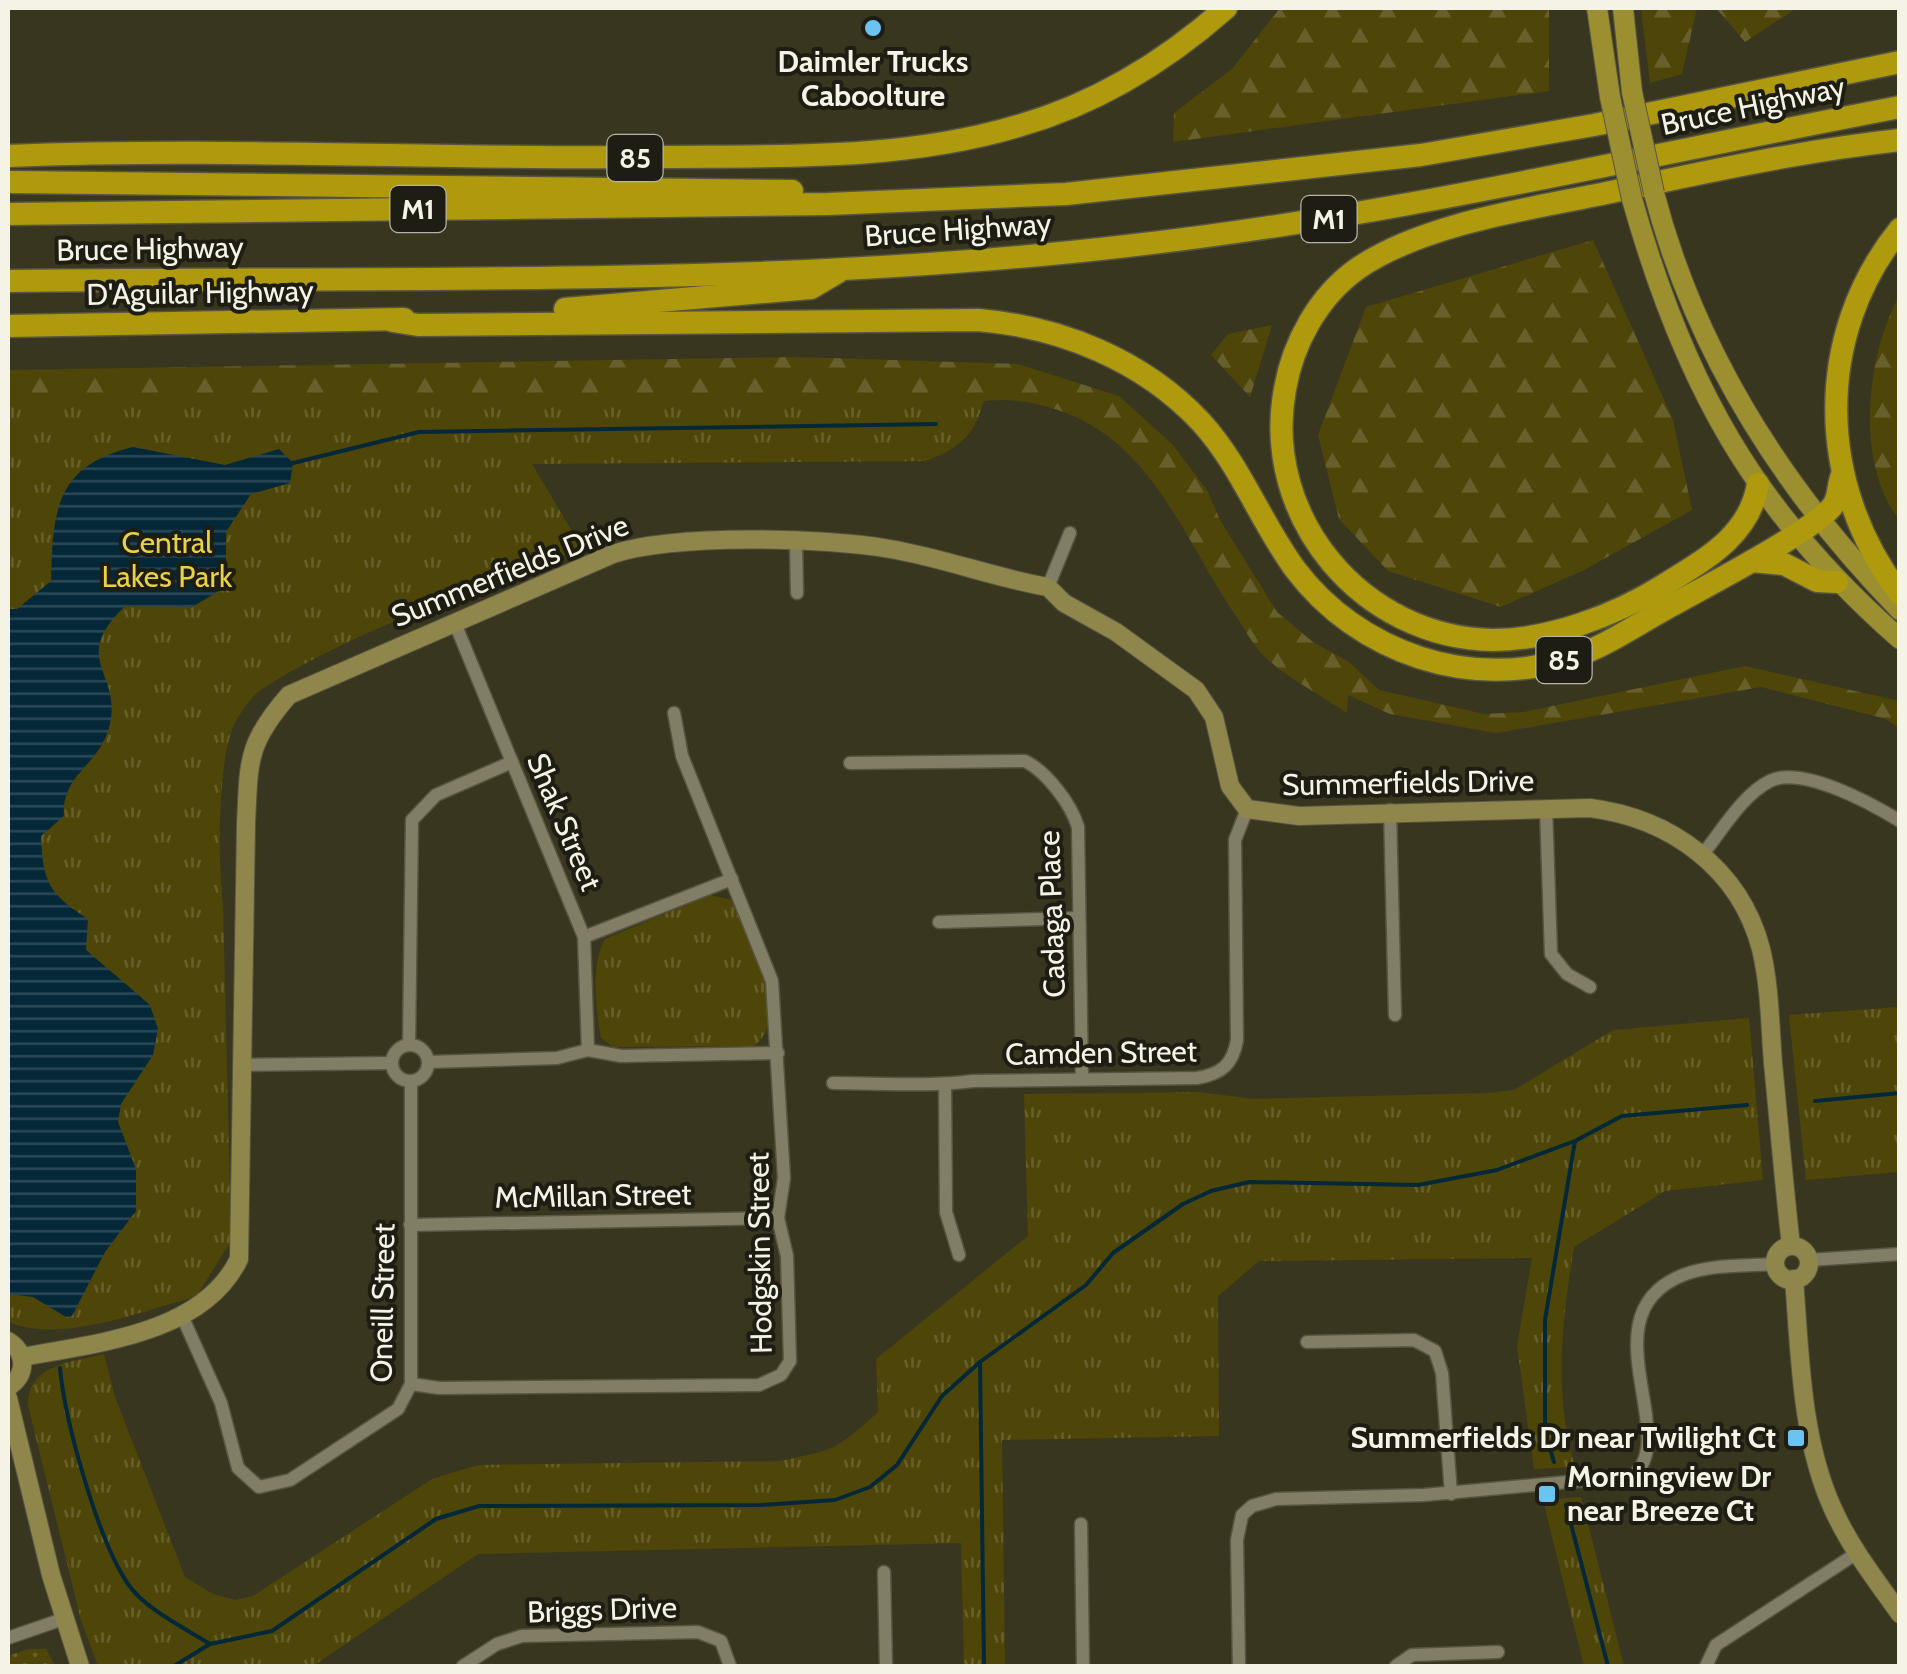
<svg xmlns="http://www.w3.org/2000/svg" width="1907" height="1674" font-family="Cabin,sans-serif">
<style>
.grass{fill:url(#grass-dots)}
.forest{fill:url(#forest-firs)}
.park{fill:url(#park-tufts)}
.water{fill:url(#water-rules)}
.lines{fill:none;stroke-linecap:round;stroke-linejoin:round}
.stream{stroke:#052839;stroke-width:4}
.street-casing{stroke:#575541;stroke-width:15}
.secondary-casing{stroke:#575541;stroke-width:20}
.primary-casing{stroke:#575541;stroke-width:22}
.highway-casing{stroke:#575541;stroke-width:25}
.street{stroke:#827e66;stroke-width:12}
.secondary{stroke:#8f864b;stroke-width:18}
.primary{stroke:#9c8f30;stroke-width:20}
.highway{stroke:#ae9a0c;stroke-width:22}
.primary-bridge-casing{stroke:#575541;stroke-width:22;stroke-linecap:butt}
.primary-bridge{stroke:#9c8f30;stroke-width:20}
.poi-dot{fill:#6bc3f2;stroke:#1e1d13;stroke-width:4}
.labels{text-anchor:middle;stroke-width:8;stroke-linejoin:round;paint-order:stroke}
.shield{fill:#1e1d13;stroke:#b4b3a6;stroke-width:2.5}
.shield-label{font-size:28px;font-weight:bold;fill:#f5f3e5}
.poi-label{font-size:30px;font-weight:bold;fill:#f5f3e5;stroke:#1e1d13}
.street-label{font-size:30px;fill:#f5f3e5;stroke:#1e1d13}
.park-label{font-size:30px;fill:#e8d247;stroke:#1e1d13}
</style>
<defs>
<pattern id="grass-dots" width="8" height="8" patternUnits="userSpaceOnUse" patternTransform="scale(2.5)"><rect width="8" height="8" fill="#4e4508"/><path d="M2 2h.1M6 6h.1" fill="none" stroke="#68602c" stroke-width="1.8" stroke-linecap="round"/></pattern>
<pattern id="forest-firs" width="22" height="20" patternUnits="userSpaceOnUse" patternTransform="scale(2.5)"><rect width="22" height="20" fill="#4e4508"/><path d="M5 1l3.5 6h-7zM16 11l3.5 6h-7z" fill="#68602c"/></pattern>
<pattern id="park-tufts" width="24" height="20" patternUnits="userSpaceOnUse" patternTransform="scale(2.5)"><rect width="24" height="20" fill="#4e4508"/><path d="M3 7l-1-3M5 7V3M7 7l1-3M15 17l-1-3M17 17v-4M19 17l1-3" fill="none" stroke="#68602c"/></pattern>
<pattern id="water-rules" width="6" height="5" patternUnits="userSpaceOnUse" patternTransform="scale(2.5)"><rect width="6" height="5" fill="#052839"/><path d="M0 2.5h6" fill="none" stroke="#2a4856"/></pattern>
</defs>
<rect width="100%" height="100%" fill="#393620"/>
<path class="grass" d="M28 1649H46L55 1666H8V1656Z"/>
<g class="forest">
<path d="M1280 8H1549V91L1173 142 1174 113 1232 69Z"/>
<path d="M1641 8H1697L1682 74 1650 83Z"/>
<path d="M1716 8H1797L1745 42Z"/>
<path d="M1593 240 1673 420 1692 510 1584 570 1501 607 1388 571 1339 519 1318 435 1366 307Z"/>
<path d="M1899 296V519C1855 464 1866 356 1899 296Z"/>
<path d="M1272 325 1250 397 1211 355 1228 334Z"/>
<path d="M797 357 1018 364 1119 396 1172 444 1207 490 1220 520 1277 612 1313 642 1349 662 1379 690 1484 714 1524 712 1745 666 1899 701V728L1886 719 1761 687 1496 733 1390 714 1348 695 1347 713C1321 695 1288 679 1265 657 1254 647 1246 631 1238 619 1185 543 1154 442 1058 410 1022 398 988 396 954 409L8 405V370Z"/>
</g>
<g class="park">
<path d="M984 398C976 434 960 449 925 461L532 464 582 548C476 591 359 627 262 689 252 695 239 714 234 725 217 761 218 865 223 905L231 1241 196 1297C138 1311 65 1344 8 1322V400Z"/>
<path d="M710 895 731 900C749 931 792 1019 754 1046L613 1047 601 1038C596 1009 590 965 605 939Z"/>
<path d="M1899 1007V1172L1806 1180 1789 1015Z"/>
<path d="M1749 1018 1763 1180 1665 1191 1574 1247C1562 1321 1553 1393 1575 1467L1534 1469 1517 1346 1532 1258 1259 1261 1218 1296 1219 1436 1002 1440 1005 1666H964L961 1543 478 1554 313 1666H98L81 1620 28 1405C28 1364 72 1362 104 1354L115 1397 185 1577 213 1594 235 1600 253 1596 432 1479 478 1465 780 1461C836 1449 834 1452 878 1412L876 1359 1028 1236 1024 1094 1198 1092 1253 1099 1487 1093 1514 1090 1613 1030Z"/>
<path d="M1581 1497 1584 1508 1624 1666H1584L1543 1500Z"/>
</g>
<path class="water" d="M133 447 225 465 279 449 293 463 290 483 251 494 226 532V587L192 607 125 606C68 662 124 671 109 728 99 765 61 775 64 816L41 836C43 882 48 893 88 919L86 950 150 1005 158 1029 153 1055 121 1104 118 1122 136 1169V1211L105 1252 72 1316 66 1317 33 1297 8 1294V609H17L51 581C53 510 55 466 133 447Z"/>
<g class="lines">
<g class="stream">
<path d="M293 463 419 432 936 424"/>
<path d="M1815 1101 1900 1093"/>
<path d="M980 1362 984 1666"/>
<path d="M60 1368C65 1422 98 1540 128 1584 146 1610 185 1628 210 1644L272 1631 436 1519 479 1506 761 1505 835 1500 870 1487 897 1465 942 1396 980 1362 1086 1285 1113 1253 1183 1204 1211 1191 1249 1182 1418 1185 1497 1170 1575 1141 1622 1116 1747 1105"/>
<path d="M1554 1462 1545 1433V1320L1575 1141"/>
<path d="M1566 1505 1608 1666"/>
<path d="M174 1666 210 1644"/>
</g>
<g class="street-casing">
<g id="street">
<path d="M796 542 797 593"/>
<path d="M1048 587 1070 533"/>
<path d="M454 621 584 937 588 1050"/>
<path d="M850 763 1025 761C1047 772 1071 804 1078 827L1082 1079"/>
<path d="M1546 808 1551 954 1567 974 1590 987"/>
<path d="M1390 810 1395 1015"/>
<path d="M1702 855C1721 832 1743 794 1770 781 1802 765 1872 804 1900 821"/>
<path d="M939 922 1079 918"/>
<path d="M584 937 732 879"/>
<circle cx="410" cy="1063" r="18"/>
<path d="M409 1045 412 820 436 795 512 762"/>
<path d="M429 1062 557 1058 588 1050 621 1056 778 1053"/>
<path d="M242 1065 392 1063"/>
<path d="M833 1083C880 1083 928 1087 973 1081L1197 1078C1222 1074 1233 1064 1237 1040L1235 840 1247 809"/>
<path d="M945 1086 946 1212 959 1255"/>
<path d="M410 1225 778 1218"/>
<path d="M1809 1260 1900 1254"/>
<path d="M182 1316 221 1403 238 1468 259 1487 290 1480 398 1409 411 1384V1082"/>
<path d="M1307 1342 1414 1340 1435 1351 1442 1373 1451 1494"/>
<path d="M411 1384 439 1388 759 1385 781 1375 790 1361 787 1256 778 1218 784 1178 772 981 682 756 674 713"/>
<path d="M1081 1524 1083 1666"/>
<path d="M884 1572 886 1666"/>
<path d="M8 1638 63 1619"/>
<path d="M463 1666 497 1644 522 1636 698 1632 721 1641 730 1666"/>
<path d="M1239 1666 1237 1540 1242 1515 1252 1506 1276 1499 1424 1495 1633 1476C1682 1435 1585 1314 1683 1275 1711 1264 1746 1266 1776 1264"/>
<path d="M1396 1666 1412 1655 1498 1652"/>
<path d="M1706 1666 1716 1645 1857 1553"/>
</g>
</g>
<g class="secondary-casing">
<g id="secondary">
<circle cx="1792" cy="1263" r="17"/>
<path d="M1794 1279C1800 1355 1801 1439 1833 1509 1850 1547 1876 1580 1900 1614"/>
<path d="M8 1341C27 1353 27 1375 8 1387"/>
<path d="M22 1357C96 1343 203 1334 239 1259L246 824C249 762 246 744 289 695L613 554C674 534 826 537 890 549 944 558 995 578 1048 587L1064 603 1116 632 1196 690 1214 717 1230 786 1247 809 1299 816 1590 808C1670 818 1740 868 1761 949 1770 986 1770 1026 1773 1063 1779 1124 1784 1185 1791 1246"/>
<path d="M8 1398 51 1575 80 1666"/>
</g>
</g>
<g class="primary-casing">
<g id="primary">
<path d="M1597 8 1610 97"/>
<path d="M1623 8 1632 92"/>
<path d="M1654 193C1696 354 1785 492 1900 610"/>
<path d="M1632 199C1684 384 1754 511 1900 639"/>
</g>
</g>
<g class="highway-casing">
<g id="highway">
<path d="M8 156C227 147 446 160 665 157 783 156 904 160 1018 126 1096 104 1166 61 1226 8"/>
<path d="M8 182 792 191"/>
<path d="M8 214 828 204 1066 194 1421 155 1594 125 1900 62"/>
<path d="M1900 229C1813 336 1817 486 1900 594"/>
<path d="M8 281C380 276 756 289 1127 246 1388 217 1642 156 1900 107"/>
<path d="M565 309 811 288 838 272"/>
<path d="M393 321 418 325 978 320C1061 327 1143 360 1201 422 1241 466 1260 521 1295 569 1358 653 1472 692 1573 657 1606 646 1636 625 1667 608 1697 591 1820 528 1834 504 1839 496 1838 484 1842 475"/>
<path d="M8 326 404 319"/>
<path d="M1758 484C1750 535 1706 559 1664 585 1616 615 1550 640 1493 640 1363 638 1261 518 1285 389 1293 343 1318 297 1357 269 1420 225 1527 209 1602 194 1701 173 1799 151 1900 140"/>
<path d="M1752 561 1784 564 1817 581 1837 582"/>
</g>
</g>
<use href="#street" class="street"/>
<use href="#secondary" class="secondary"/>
<use href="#primary" class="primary"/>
<use href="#highway" class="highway"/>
<g class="primary-bridge-casing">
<g id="primary-bridge">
<path d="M1632 92 1654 193"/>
<path d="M1610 97 1632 199"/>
</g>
</g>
<use href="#primary-bridge" class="primary-bridge"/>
</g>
<g class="poi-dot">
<circle cx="873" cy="28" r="10"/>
<rect x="1786" y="1428" width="20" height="20" rx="5"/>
<rect x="1537" y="1484" width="20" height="20" rx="5"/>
</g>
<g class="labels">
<g class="shield">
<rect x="607.5" y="135" width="55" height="46" rx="8"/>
<rect x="390.5" y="186" width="55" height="46" rx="8"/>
<rect x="1301.5" y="196" width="55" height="46" rx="8"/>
<rect x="1536.5" y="637" width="55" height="46" rx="8"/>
</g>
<g class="shield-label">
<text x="635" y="168">85</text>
<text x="418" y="219">M1</text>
<text x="1329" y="229">M1</text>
<text x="1564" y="670">85</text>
</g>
<g class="poi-label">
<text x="873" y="72">Daimler Trucks<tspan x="873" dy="34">Caboolture</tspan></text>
<text x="1776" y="1448" text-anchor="end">Summerfields Dr near Twilight Ct</text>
<text x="1567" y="1487" text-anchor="start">Morningview Dr<tspan x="1567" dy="34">near Breeze Ct</tspan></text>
</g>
<g class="street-label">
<text transform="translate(1753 106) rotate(-12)" y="10">Bruce Highway</text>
<text transform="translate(958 230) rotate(-4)" y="10">Bruce Highway</text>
<text transform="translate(150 249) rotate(-1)" y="10">Bruce Highway</text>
<text transform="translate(200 293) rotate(-1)" y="10">D'Aguilar Highway</text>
<text transform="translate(510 571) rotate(-22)" y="10">Summerfields Drive</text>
<text transform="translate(1408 783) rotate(-1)" y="10">Summerfields Drive</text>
<text transform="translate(564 822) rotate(67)" y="10">Shak Street</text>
<text transform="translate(1052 914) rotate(-92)" y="10">Cadaga Place</text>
<text transform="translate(1101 1053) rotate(-1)" y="10">Camden Street</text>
<text transform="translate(593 1196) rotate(-1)" y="10">McMillan Street</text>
<text transform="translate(760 1253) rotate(-91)" y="10">Hodgskin Street</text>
<text transform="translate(383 1303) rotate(-89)" y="10">Oneill Street</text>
<text transform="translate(602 1610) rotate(-2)" y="10">Briggs Drive</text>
</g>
<g class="park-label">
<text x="167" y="553">Central<tspan x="167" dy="34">Lakes Park</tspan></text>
</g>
</g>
<rect width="1907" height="1674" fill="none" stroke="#f5f3e5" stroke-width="20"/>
</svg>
